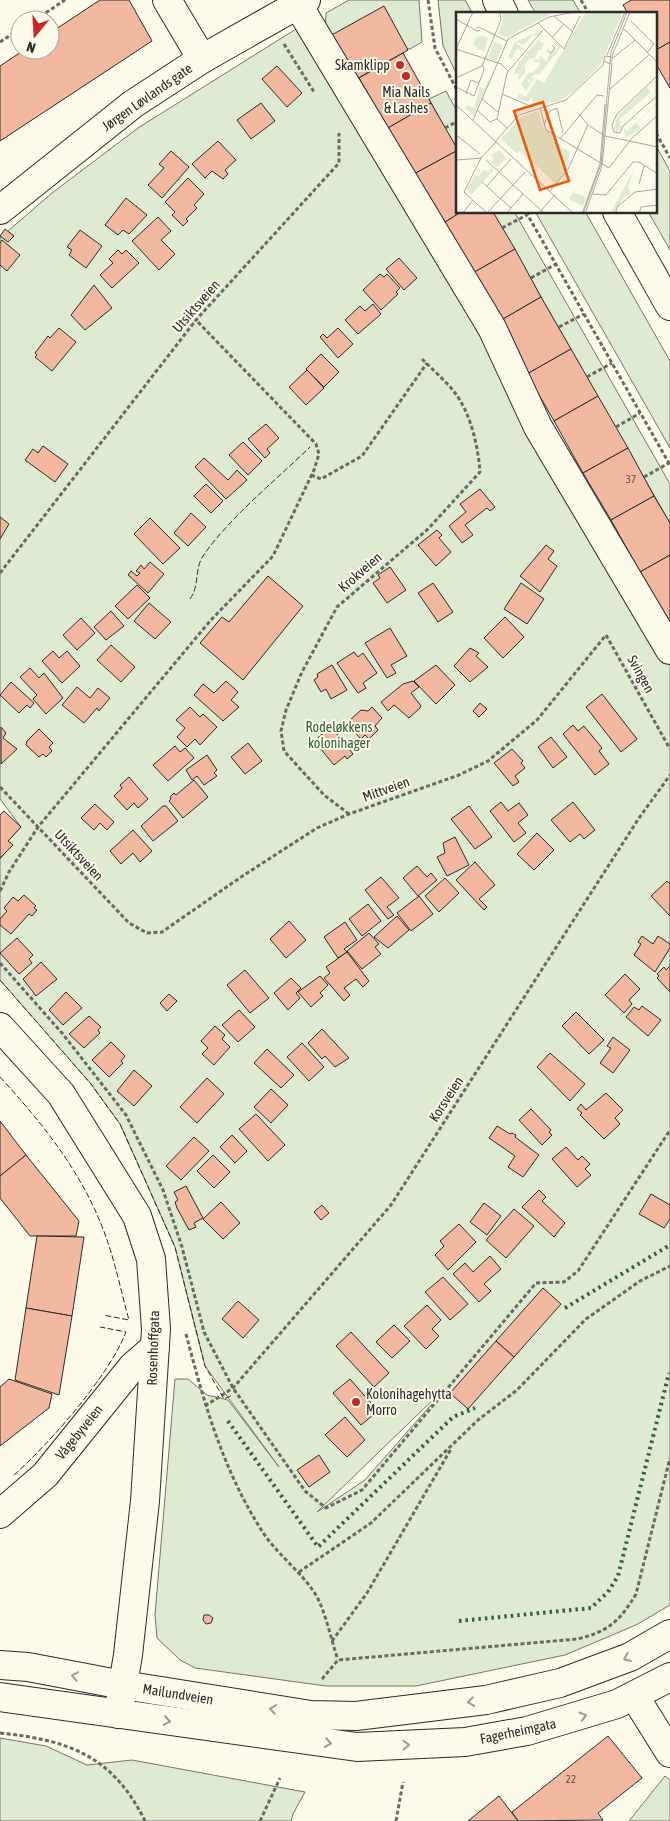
<svg xmlns="http://www.w3.org/2000/svg" width="670" height="1821" font-family="'Asap Condensed',sans-serif">
<style>
.green{fill:#deebd1;stroke:#74746e;fill-rule:evenodd}
.building{fill:#f2b8a0;stroke:#2b2b2b}
.lines{fill:none;stroke-linecap:round;stroke-linejoin:round}
.minor-casing{stroke:#2b2b2b;stroke-width:30}
.major-casing{stroke:#2b2b2b;stroke-width:30}
.path{stroke:#6a6964;stroke-width:3;stroke-dasharray:4 2.5;stroke-linecap:butt}
.minor{stroke:#fdfbea;stroke-width:28}
.major{stroke:#fdfbea;stroke-width:28}
.hedge{stroke:#34623c;stroke-width:4;stroke-dasharray:2.5 4;stroke-linecap:butt}
.fence{stroke:#2b2b2b;stroke-width:1;stroke-dasharray:6 2.5;stroke-linecap:butt}
.oneway{stroke:#9e9d94}
.poi-dot{fill:#c62828;stroke:#fdfbea;stroke-width:2}
.labels{text-anchor:middle;stroke-width:4;stroke-linejoin:round;paint-order:stroke}
.number-label{font-size:11px;fill:#5d4e48}
.poi-label{font-size:14px;fill:#2b2b2b;stroke:#fdfbea;text-anchor:end}
.street-label{font-size:14px;fill:#2b2b2b;stroke:#fdfbea}
.park-label{font-size:14px;fill:#34623c;stroke:#fdfbea}
.inset-road{fill:none;stroke:#a9a89e;stroke-width:1}
.view{fill:#e8590c;fill-opacity:0.15;stroke:#e8590c;stroke-width:2.5}
.inset-edge{fill:none;stroke:#2b2b2b;stroke-width:2.5}
</style>
<rect width="100%" height="100%" fill="#fdfbea"/>
<g class="green">
<path d="M349 0H419L422 42 410 49 325 35 326 13Z"/>
<path d="M438 0H465L473 14H458L457 75 443 46Z"/>
<path d="M528 0H573L581 14H536Z"/>
<path d="M304 24 670 654V1605L636 1625 565 1655 416 1686H326L195 1668 180 1660 157 1638 155 1615 175 1379H188L207 1395 228 1400 279 1467 205 1366 175 1247 120 1124 91 1084 0 980V859L12 845 8 841 21 827 0 799V238L52 193 138 128ZM443 1391 365 1480 317 1512 442 1391Z"/>
<path d="M446 91 457 111V150L429 99Z"/>
<path d="M656 146 670 171V250L649 213 656 212Z"/>
<path d="M493 213H515L670 484V523Z"/>
<path d="M536 213H586L670 361V448Z"/>
<path d="M0 1738 46 1746 87 1765 132 1760 305 1792 293 1814 291 1821H0Z"/>
<path d="M665 1776 670 1780V1821H629Z"/>
</g>
<g class="building">
<path d="M100 0H129L152 41 0 141V66L24 50H50V33Z"/>
<path d="M631 0H670V42L656 50V14H628L623 5Z"/>
<path d="M384 6 408 50 353 81 328 37Z"/>
<path d="M670 42V88L656 64V50Z"/>
<path d="M403 53 431 103 388 128 359 78Z"/>
<path d="M277 66 302 93 287 107 262 79Z"/>
<path d="M261 103 275 121 251 139 237 120Z"/>
<path d="M431 103 458 150 414 174 388 128Z"/>
<path d="M218 141 236 160 225 170 228 174 223 179 212 171 205 178 192 164Z"/>
<path d="M458 150V212H461L442 224 414 174Z"/>
<path d="M171 151 189 167 162 198 148 185 164 168 159 164Z"/>
<path d="M188 178 204 194 194 205 197 208 186 219 188 221 183 226 172 215 175 212 165 202Z"/>
<path d="M126 198 147 215 129 234 123 230 118 235 105 225Z"/>
<path d="M461 212H493L515 249 471 274 442 224Z"/>
<path d="M158 217 171 231 161 240 175 254 159 270 132 241Z"/>
<path d="M5 229 14 236 8 242 0 236Z"/>
<path d="M80 230 102 246 86 268 69 255 72 250 67 247Z"/>
<path d="M2 240 20 255 7 271 0 265V243Z"/>
<path d="M515 249 541 297 498 322 471 274Z"/>
<path d="M118 250 122 254 126 250 139 263 112 288 100 275 113 263 109 259Z"/>
<path d="M399 258 417 278 404 290 386 269Z"/>
<path d="M380 274 384 277 387 274 400 288 396 292 398 294 381 310 363 290Z"/>
<path d="M94 285 112 308 85 330 71 315Z"/>
<path d="M541 297 571 349 527 374 498 322Z"/>
<path d="M373 304 381 314 358 334 345 320 360 306 365 311Z"/>
<path d="M59 328 76 342 52 371 35 357 37 355 35 353 48 336 50 338Z"/>
<path d="M338 328 353 344 338 358 320 337 323 334 327 338Z"/>
<path d="M571 349 598 396 554 421 527 374Z"/>
<path d="M321 354 339 372 324 387 306 369Z"/>
<path d="M307 370 324 388 306 405 289 387Z"/>
<path d="M598 396 628 448 583 473 554 421Z"/>
<path d="M266 424 279 438 267 449 270 453 265 458 248 439Z"/>
<path d="M243 442 262 461 248 475 229 455Z"/>
<path d="M43 446 68 464 55 482 25 460 33 449 38 453Z"/>
<path d="M628 448 654 496 611 520 583 473Z"/>
<path d="M204 458 228 480 237 470 247 480 226 499 195 467Z"/>
<path d="M206 484 223 501 211 513 194 496Z"/>
<path d="M480 489 495 507 490 511 487 508 465 525 473 535 462 543 449 526 466 512 460 504Z"/>
<path d="M654 496 670 523V555L640 572 611 520Z"/>
<path d="M191 513 206 527 188 546 174 533Z"/>
<path d="M0 517 9 524 0 539Z"/>
<path d="M150 518 180 548 163 564 134 534Z"/>
<path d="M437 530 442 535 439 538 451 552 436 566 418 545Z"/>
<path d="M546 545 554 551 548 559 557 566 540 592 520 576Z"/>
<path d="M670 555V620L668 621 640 572Z"/>
<path d="M150 562 164 574 148 593 128 575 131 571 137 576 140 573 136 571 141 565 144 569Z"/>
<path d="M390 567 406 590 387 603 373 583 380 578 378 575Z"/>
<path d="M268 576 303 606 243 680 200 643 222 617 229 622Z"/>
<path d="M433 583 453 612 438 622 418 593Z"/>
<path d="M521 583 544 599 527 624 504 609Z"/>
<path d="M137 585 150 598 128 619 115 606Z"/>
<path d="M149 603 171 622 155 639 134 621Z"/>
<path d="M111 611 124 626 106 640 94 627Z"/>
<path d="M505 617 524 637 503 658 484 638Z"/>
<path d="M81 618 95 633 77 650 63 635Z"/>
<path d="M390 628 407 656 391 665 396 673 387 678 365 643Z"/>
<path d="M111 645 135 667 121 682 97 660Z"/>
<path d="M470 648 479 653 476 656 488 667 470 682 454 666Z"/>
<path d="M53 651 59 658 67 651 80 666 62 683 42 661Z"/>
<path d="M354 652 358 657 363 653 377 673 363 683 366 688 358 693 337 663Z"/>
<path d="M332 665 347 690 331 699 326 689 321 692 314 680 318 677 317 674Z"/>
<path d="M436 665 455 685 436 704 414 681Z"/>
<path d="M30 668 39 678 44 673 63 698 46 714 33 699 37 695 20 677Z"/>
<path d="M226 681 238 692 231 700 239 707 223 721 194 695 203 684 214 693Z"/>
<path d="M413 681 419 687 411 693 421 706 420 708 409 718 394 705 388 711 381 702 403 684Z"/>
<path d="M11 682 34 703 30 708 27 705 19 713 0 695Z"/>
<path d="M77 687 90 698 98 688 110 698 99 711 97 708 84 723 62 705Z"/>
<path d="M602 694 637 739 621 752 586 707Z"/>
<path d="M480 703 487 709 479 717 473 711Z"/>
<path d="M190 707 200 717 203 714 217 727 200 745 195 739 187 747 177 737 185 728 176 720Z"/>
<path d="M372 707 382 718 375 726 378 730 369 739 365 735 361 739 350 727 352 725 349 721 361 710 368 711Z"/>
<path d="M573 725 578 731 584 726 602 748 599 751 609 764 595 775 563 734Z"/>
<path d="M1 727 6 733 3 738 17 749 1 764Z"/>
<path d="M331 727 353 754 347 759 345 756 334 765 314 741Z"/>
<path d="M39 729 53 743 49 747 52 751 46 757 43 754 39 757 26 745 27 741Z"/>
<path d="M551 737 567 757 553 768 538 747Z"/>
<path d="M248 743 262 761 245 774 231 757Z"/>
<path d="M175 746 180 752 185 748 194 758 168 781 153 765Z"/>
<path d="M512 749 523 761 521 763 525 768 515 776 519 782 513 786 494 763Z"/>
<path d="M207 755 217 770 214 773 217 776 204 785 197 776 192 780 186 770Z"/>
<path d="M129 777 148 799 138 808 134 803 127 810 114 796 122 788 120 785Z"/>
<path d="M194 780 208 797 183 818 169 801 171 799 170 797 174 793 176 795Z"/>
<path d="M501 802 508 811 519 803 528 815 518 823 526 833 514 842 490 811Z"/>
<path d="M573 802 595 830 584 839 580 834 570 842 551 820Z"/>
<path d="M95 804 114 822 107 830 100 823 94 830 81 818Z"/>
<path d="M163 806H166L178 821 153 841 141 826Z"/>
<path d="M469 806 492 837 475 849 451 819Z"/>
<path d="M4 811 21 827 8 841 13 845 0 858V815Z"/>
<path d="M133 830 152 851 140 862 133 853 121 864 110 851Z"/>
<path d="M537 833 554 850 534 870 517 854Z"/>
<path d="M455 837 469 865 447 876 437 857 445 853 443 843Z"/>
<path d="M475 862 495 885 479 899 487 907 484 910 456 880Z"/>
<path d="M417 866 427 877 431 873 437 880 418 896 403 878Z"/>
<path d="M381 877 399 898 387 907 394 915 388 919 365 890Z"/>
<path d="M445 878 459 893 439 912 425 896Z"/>
<path d="M667 881 670 884V916L651 896Z"/>
<path d="M24 895 36 906 34 908 37 910 32 916 29 914 11 934 0 925V919L7 911 4 908 13 897 18 901Z"/>
<path d="M419 896 433 914 411 931 397 913Z"/>
<path d="M368 904 381 921 362 936 349 919Z"/>
<path d="M397 916 409 930 388 948 374 937Z"/>
<path d="M289 921 306 940 286 958 270 939Z"/>
<path d="M345 922 357 940 344 949 347 952 338 958 324 937Z"/>
<path d="M369 933 379 944 375 947 381 954 362 969 347 951Z"/>
<path d="M642 936 653 944 658 936 670 944V948L655 972 634 955 641 944 638 942Z"/>
<path d="M17 938 33 955 29 959 32 963 19 974 0 953Z"/>
<path d="M347 952 369 981 363 987 356 979 344 988 350 995 344 1001 324 978 330 973 326 967Z"/>
<path d="M41 962 57 979 36 996 23 979Z"/>
<path d="M670 966V992L657 978 659 976 657 974 664 967 666 970Z"/>
<path d="M245 970 269 998 250 1013 227 985Z"/>
<path d="M625 974 640 989 629 1000 632 1004 624 1013 605 995Z"/>
<path d="M320 976 328 985 320 993 323 996 311 1007 298 992Z"/>
<path d="M291 978 301 988 296 993 300 998 288 1010 274 993Z"/>
<path d="M66 992 82 1008 63 1025 49 1010Z"/>
<path d="M169 994 177 1001 167 1011 160 1003Z"/>
<path d="M642 1006 661 1020 648 1036 626 1017 634 1007 639 1010Z"/>
<path d="M239 1010 255 1027 238 1042 222 1025Z"/>
<path d="M576 1012 604 1040 589 1054 562 1026Z"/>
<path d="M89 1016 101 1027 98 1030 100 1033 84 1048 69 1034Z"/>
<path d="M215 1026 225 1035 222 1039 230 1047 214 1065 202 1054 208 1048 201 1041Z"/>
<path d="M322 1029 349 1058 335 1067 325 1056 322 1059 308 1043Z"/>
<path d="M613 1037 630 1050 613 1073 600 1063 611 1048 607 1046Z"/>
<path d="M111 1042 125 1056 121 1061 123 1063 109 1077 92 1060Z"/>
<path d="M302 1043 324 1067 309 1081 287 1057Z"/>
<path d="M267 1049 294 1075 281 1088 254 1063Z"/>
<path d="M550 1053 585 1084 570 1101 537 1067Z"/>
<path d="M134 1070 152 1086 134 1106 117 1091Z"/>
<path d="M207 1078 224 1094 197 1123 180 1107Z"/>
<path d="M271 1089 288 1105 271 1123 254 1107Z"/>
<path d="M606 1093 623 1110 615 1118 620 1124 604 1139 580 1115 582 1113 577 1109 581 1104 586 1110Z"/>
<path d="M531 1109 551 1130 549 1132 552 1135 542 1145 519 1120Z"/>
<path d="M256 1114 285 1145 268 1161 239 1129Z"/>
<path d="M0 1121 26 1155 0 1176Z"/>
<path d="M497 1126 510 1134 512 1133 516 1135 515 1137 539 1155 523 1177 508 1167 515 1156 489 1138Z"/>
<path d="M232 1135 247 1151 235 1163 220 1147Z"/>
<path d="M194 1137 209 1151 181 1180 166 1166Z"/>
<path d="M566 1147 578 1160 582 1156 590 1164 585 1169 591 1175 577 1187 552 1159Z"/>
<path d="M26 1155 79 1221 76 1236H30L0 1198V1176Z"/>
<path d="M213 1155 230 1172 214 1188 197 1171Z"/>
<path d="M186 1186 203 1218 194 1223 196 1227 189 1230 177 1208 175 1202 178 1200 174 1192Z"/>
<path d="M539 1190 546 1197 542 1201 565 1223 554 1237 522 1207Z"/>
<path d="M651 1194 670 1205V1219L664 1228 639 1214Z"/>
<path d="M221 1202 240 1223 223 1239 203 1219Z"/>
<path d="M484 1203 501 1216 487 1235 470 1222Z"/>
<path d="M322 1205 329 1213 321 1220 314 1212Z"/>
<path d="M514 1209 534 1226 506 1258 486 1240Z"/>
<path d="M459 1224 476 1242 448 1270 435 1255 444 1246 440 1241Z"/>
<path d="M37 1236 84 1237 72 1316 26 1308Z"/>
<path d="M490 1256 501 1269 484 1284 491 1291 479 1302 453 1274 465 1263 473 1272Z"/>
<path d="M443 1277 468 1304 450 1320 425 1292Z"/>
<path d="M543 1288 561 1304 514 1357 496 1341Z"/>
<path d="M238 1301 259 1320 243 1338 222 1319Z"/>
<path d="M427 1305 441 1320 432 1329 439 1336 426 1349 404 1326Z"/>
<path d="M26 1308 72 1316 59 1395 15 1380Z"/>
<path d="M394 1325 410 1341 392 1358 376 1342Z"/>
<path d="M351 1332 389 1373 374 1387 336 1346Z"/>
<path d="M496 1341 514 1357 468 1409 450 1393Z"/>
<path d="M9 1379 52 1394 49 1408 0 1446V1387Z"/>
<path d="M350 1379 378 1411 361 1425 333 1393Z"/>
<path d="M345 1417 365 1440 347 1457 325 1435Z"/>
<path d="M319 1455 330 1472 309 1487 297 1470Z"/>
<path d="M204 1615H209L213 1618 211 1623 206 1624 203 1620Z"/>
<path d="M608 1736 642 1778 598 1813 603 1820 518 1821 512 1812Z"/>
<path d="M499 1796 518 1821H468Z"/>
</g>
<g class="lines">
<g class="minor-casing">
<g id="minor">
<path d="M167 0 202 59"/>
<path d="M298 5 492 328 538 427 670 650"/>
<path d="M0 210 133 104 202 59 306 0"/>
<path d="M0 1027 61 1094 137 1216 151 1259 156 1329 145 1501 128 1655 118 1714"/>
<path d="M0 1514 45 1475 133 1366 155 1347"/>
<path d="M635 1697 670 1753"/>
</g>
</g>
<g class="major-casing">
<g id="major">
<path d="M497 0 504 14"/>
<path d="M617 212 670 306"/>
<path d="M0 1665 28 1667 123 1685 311 1715 356 1716 486 1700 560 1683 630 1657 670 1634"/>
<path d="M0 1697 357 1747 465 1742 527 1731 617 1704 670 1677"/>
</g>
</g>
<g class="path">
<path d="M428 0 435 48 458 92"/>
<path d="M581 0 589 14"/>
<path d="M35 20 65 0"/>
<path d="M0 42 20 29"/>
<path d="M284 44 314 92"/>
<path d="M445 128 458 121"/>
<path d="M656 133 670 158"/>
<path d="M526 212 670 465"/>
<path d="M502 228 527 215"/>
<path d="M531 278 556 264"/>
<path d="M559 327 584 314"/>
<path d="M587 377 612 363"/>
<path d="M616 427 640 413"/>
<path d="M311 475 321 479 362 456 427 363"/>
<path d="M644 477 669 463"/>
<path d="M0 573 196 320 339 163V133"/>
<path d="M0 787 129 923 147 933 162 932 241 877 317 828 349 814 459 775 488 761 537 720 606 635 670 749"/>
<path d="M349 814 324 795 284 751 281 731 286 710 302 672 337 607 428 529 480 472C478 446 471 414 455 393 446 381 433 370 422 359"/>
<path d="M0 891 9 872 38 827 210 621 273 556 314 470 319 454 316 444 196 320"/>
<path d="M0 963 62 1033 126 1115 163 1190 182 1247 204 1332 233 1388 305 1491 326 1508 362 1490 536 1283 564 1282 578 1271 670 1130"/>
<path d="M186 1334C204 1403 223 1470 262 1531 276 1553 299 1570 314 1592 325 1608 331 1640 338 1660"/>
<path d="M205 1406 233 1388 391 1205 639 818 670 775"/>
<path d="M299 1572 371 1523 478 1420 517 1390 586 1319 640 1281 670 1266"/>
<path d="M332 1641 367 1593 451 1449"/>
<path d="M322 1679 338 1660 577 1639C608 1632 620 1621 636 1594L670 1458"/>
<path d="M0 1733C69 1740 113 1756 145 1821"/>
<path d="M260 1821 280 1778"/>
<path d="M396 1821 403 1782"/>
</g>
<use href="#minor" class="minor"/>
<use href="#major" class="major"/>
<g class="hedge">
<path d="M565 1308 670 1245"/>
<path d="M228 1421 318 1547 453 1417 475 1408"/>
<path d="M459 1621 591 1608 608 1592 618 1576 669 1373"/>
</g>
<g class="fence">
<path d="M190 599C200 585 194 570 203 556 228 519 277 479 310 447"/>
<path d="M0 980 91 1084 120 1124 175 1247 205 1366 224 1399 233 1395"/>
<path d="M0 1077C41 1122 78 1167 101 1224 114 1255 120 1288 129 1320L103 1315"/>
<path d="M14 1475C49 1444 109 1376 126 1332L100 1327"/>
</g>
</g>
<defs><path id="oneway-chevron" d="M-2-3.5L2.5 0L-2 3.5" fill="none" stroke-width="1.6" stroke-linecap="round" stroke-linejoin="round" transform="scale(1.25)"/></defs>
<g class="oneway">
<use href="#oneway-chevron" transform="translate(627 1658) rotate(156)"/>
<use href="#oneway-chevron" transform="translate(75 1676) rotate(-169)"/>
<use href="#oneway-chevron" transform="translate(471 1702) rotate(171)"/>
<use href="#oneway-chevron" transform="translate(273 1709) rotate(-171)"/>
<use href="#oneway-chevron" transform="translate(583 1716) rotate(-16)"/>
<use href="#oneway-chevron" transform="translate(167 1721) rotate(8)"/>
<use href="#oneway-chevron" transform="translate(328 1743) rotate(8)"/>
<use href="#oneway-chevron" transform="translate(406 1745) rotate(-2)"/>
</g>
<g class="poi-dot">
<circle cx="400" cy="65" r="5"/>
<circle cx="406" cy="76" r="5"/>
<circle cx="356" cy="1402" r="5"/>
</g>
<g class="labels">
<g class="number-label">
<text x="631" y="483">37</text>
<text x="571" y="1783">22</text>
</g>
<g class="poi-label">
<text x="390" y="70">Skamklipp</text>
<text x="406" y="97" text-anchor="middle">Mia Nails<tspan x="406" dy="16">&amp; Lashes</tspan></text>
<text x="366" y="1399" text-anchor="start">Kolonihagehytta<tspan x="366" dy="16">Morro</tspan></text>
</g>
<g class="street-label">
<text transform="translate(147 97) rotate(-35)" y="5">Jørgen Løvlands gate</text>
<text transform="translate(196 306) rotate(-49)" y="5">Utsiktsveien</text>
<text transform="translate(360 572) rotate(-41)" y="5">Krokveien</text>
<text transform="translate(641 674) rotate(61)" y="5">Svingen</text>
<text transform="translate(386 789) rotate(-20)" y="5">Mittveien</text>
<text transform="translate(79 855) rotate(47)" y="5">Utsiktsveien</text>
<text transform="translate(446 1099) rotate(-57)" y="5">Korsveien</text>
<text transform="translate(153 1348) rotate(-88)" y="5">Rosenhoffgata</text>
<text transform="translate(79 1432) rotate(-51)" y="5">Vågebyveien</text>
<text transform="translate(178 1694) rotate(9)" y="5">Mailundveien</text>
<text transform="translate(518 1731) rotate(-12)" y="5">Fagerheimgata</text>
</g>
<g class="park-label">
<text x="339" y="732">Rodeløkkens<tspan x="339" dy="16">kolonihager</tspan></text>
</g>
</g>
<g transform="translate(456 12)">
<rect width="201" height="201" fill="#fdfbea"/>
<path d="M46 0H91L93 3 51 25 42 22 47 8ZM130 0H167L145 52 121 77 103 89 75 95 77 85 72 90 61 86 64 81 68 85 71 83 81 67 88 71ZM85 19 81 24 77 23 67 34 63 30 60 31 69 38 61 37 55 48 52 46 59 30ZM88 21 83 28 88 32 85 38H82L79 46 73 47 63 61 69 54V61L62 68 63 61 58 62 63 50ZM27 24 32 26 28 40 17 33 20 25ZM95 27 105 35 83 63 79 62 72 69 74 71V68L78 65H79L70 79 65 72 73 60 76 62 74 59 77 61 83 54 84 50H77L79 47 84 48 83 43 91 50 92 44 101 36ZM38 30 47 33 40 49 32 46ZM33 67 34 68 18 103 9 97 11 93 18 96 24 75 28 77ZM191 75 197 83 194 81 163 108 165 118 160 120 158 114 162 103ZM201 91V96L199 94 180 111 185 116 170 126 167 116 171 119ZM82 99 88 117 102 128 101 133 114 140 111 156 96 176 94 173 99 171 63 139 60 141 45 127 65 105ZM44 138 50 147 40 155 35 150 38 147 35 143ZM36 155 37 159 15 183 11 177 19 163 22 165 27 158 32 160ZM178 158 172 175 175 182 169 184 158 201 154 202ZM117 180 130 185 127 194 113 187Z" fill="#deebd1"/>
<path class="inset-road" d="M98 4 117 20M0 7 21 19 24 18M175 9 198 32 191 41M82 11 108 37 124 4M20 16 23 15 51 29M167 16 202 51M96 26 107 13M0 37 45 52 52 59M0 37 17 0M91 38 95 41 99 36 96 33M151 43 169 0M156 44 174 0M157 46 179 28M42 51 52 27 93 5 118 0M200 65 161 102 156 113 158 120 164 121 167 114 202 83M0 66 26 54 45 8 44 0M0 75 18 84 28 58 27 54M154 77 193 43M10 82 15 68 23 71M46 82 72 93M26 87 42 100M0 93 118 202M84 96 90 118 153 156 176 126 202 103M21 98 34 110 41 107 51 116M123 102 132 113 146 122M41 107 51 61 87 18M17 108 42 50M88 112 94 99 101 96 107 121M0 123 24 142M149 124 202 135M104 127 141 83 148 84M40 129 63 103 110 88 147 53 149 44 157 45 154 52 148 49M0 148 26 146M30 148 89 202M26 170 55 196M183 172 188 154M31 174 55 147M94 179 112 157 132 113M8 180 25 146 40 130M8 180 31 201M137 182 150 183 177 150H183L202 162M31 201 69 160M6 202 17 188M50 202 67 182M82 202 99 183M126 202 144 152 149 92M127 202 145 152 155 40 171 0M129 202 146 154 156 51M159 202 162 194 179 180 202 177M183 202 185 195 202 193"/>
<path class="view" d="M87 90 113 169 84 178 58 99Z"/>
<rect width="201" height="201" class="inset-edge"/>
</g>
<g transform="translate(35 35) rotate(198)"><circle r="24" fill="#fdfbea" stroke="#a9a89e"/>
<path d="M0-4L9 19L0 12L-9 19Z" fill="#c62828"/>
<text y="-8" font-size="14" font-weight="bold" text-anchor="middle" fill="#2b2b2b">N</text>
</g>
</svg>
